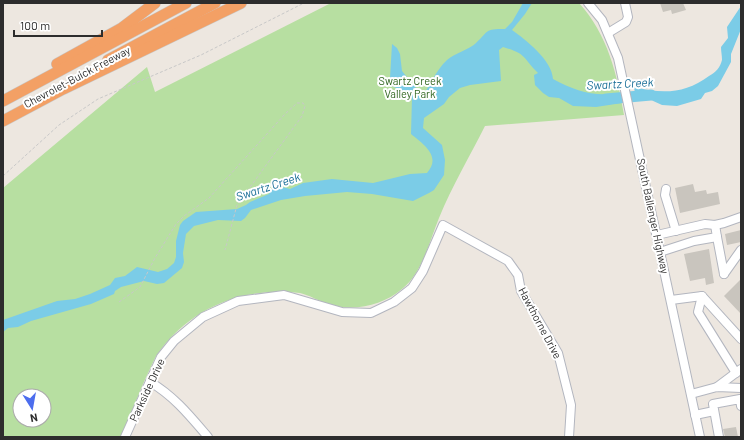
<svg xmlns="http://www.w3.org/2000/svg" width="744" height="440" font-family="Barlow,sans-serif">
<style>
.green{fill:#b7dfa1;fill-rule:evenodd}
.water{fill:#7bcce7}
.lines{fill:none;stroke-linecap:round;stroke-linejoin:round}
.river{stroke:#7bcce7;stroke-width:11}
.building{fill:#c9c5be}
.minor-casing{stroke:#b3b6bf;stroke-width:10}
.highway-casing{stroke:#c8c8c8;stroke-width:12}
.path{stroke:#c8c8c8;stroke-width:1;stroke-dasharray:3 2;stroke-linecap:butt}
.minor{stroke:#fff;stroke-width:8}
.highway{stroke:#f3a065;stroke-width:11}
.labels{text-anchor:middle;stroke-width:4;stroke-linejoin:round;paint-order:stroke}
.street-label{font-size:11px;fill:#2d2d2d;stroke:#fff}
.park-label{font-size:11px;fill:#306620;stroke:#fff}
.water-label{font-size:12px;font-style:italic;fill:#176d96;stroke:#fff}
</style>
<rect width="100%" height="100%" fill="#ede7e0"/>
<path class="green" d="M331 3H579C608 35 617 74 624 115L485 126C470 156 452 186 439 218 429 242 423 272 402 289 382 306 353 312 328 304 319 301 309 295 300 293 245 286 191 307 159 352 154 358 152 366 148 373 138 394 131 416 120 437H3V188L147 67 155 92ZM20 396H44V420H20Z"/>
<g class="water">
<path d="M523 3H532L525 14 512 30C526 40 552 60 553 79 576 91 593 97 620 93L622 103 596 107 573 106 559 98 549 97 543 93 535 85 534 75 538 73C522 57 527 54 503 47L499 50 501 81 470 85 460 88 449 97 444 104 424 118 423 128 442 145 445 160 444 175 434 190 429 193 413 201 372 194 347 192 305 196 281 200 251 210 245 218 241 221 218 220 194 226 186 234 183 253 184 262 182 268 164 283 157 284 144 281 121 287 115 291 114 294 91 304 31 321 18 327 8 328 3 332V320L57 301 75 299 90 294 110 285 115 278 125 276 137 267 158 272 167 269 174 263 176 257V241L180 225 183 221 196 212 237 209 246 205 250 202 269 194 272 189 282 187 290 189 303 183 332 179 373 183 410 174 427 173C442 156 423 144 411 134L412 97 409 94 392 86 390 78 392 44 397 48 400 54 402 71 416 88 421 99C429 87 436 70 447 60 455 53 470 49 476 43 489 31 484 29 505 29L512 22Z"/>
<path d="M741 6V29L731 54V62L718 86 712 91 705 93 701 99 677 106 662 105 651 100H636L634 87C662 94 685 94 709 76 716 72 720 68 722 60 722 56 721 51 721 47L728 38 727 27Z"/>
</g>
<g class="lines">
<path class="river" d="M606 99 651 95"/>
</g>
<g class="building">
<path d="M660 3H683L686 10 672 14 671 10 663 12Z"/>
<path d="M693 184 695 192 706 190 707 194 718 192 720 204 680 213 675 188Z"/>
<path d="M741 230V242L727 245 725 234Z"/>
<path d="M709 249 714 283 706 285 705 278 690 281 684 254Z"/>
<path d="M741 279V314L724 296Z"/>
<path d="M736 427 738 437H725L723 429Z"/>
</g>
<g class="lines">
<g class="minor-casing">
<g id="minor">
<path d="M588 3 602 20 618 58 700 437"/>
<path d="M608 33 626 22 628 17 625 3"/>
<path d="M666 189 665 195 676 231"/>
<path d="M657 235 705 224 715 225 724 223 741 217"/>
<path d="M717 237 724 274"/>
<path d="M660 252 694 241 717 237 715 225"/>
<path d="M724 274 741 250"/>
<path d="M702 296 698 312 736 373"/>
<path d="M671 300 702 296 741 339"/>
<path d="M150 382C174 396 190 416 208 437"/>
<path d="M717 387 741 369"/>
<path d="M691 394 717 387 741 388"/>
<path d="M695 415 714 411"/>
<path d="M125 437 161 357 174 341 203 317 238 301 284 295 342 312 371 313 394 302 412 288 423 271 443 225 508 261 518 275 521 291 558 353 571 405 569 437"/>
<path d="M719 437 713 404 740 399 741 406"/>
</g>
</g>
<g class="highway-casing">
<g id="highway">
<path d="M108 60 215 3"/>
<path d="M57 64 122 28 155 3"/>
<path d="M3 101 186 3"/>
<path d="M3 121 63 89 241 3"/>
</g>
</g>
<g class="path">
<path d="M3 176 59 125 98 99 201 55 304 3"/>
<path d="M119 302 140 287 155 258 176 224 184 216 209 198 285 114 297 103H303L305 106 302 116 237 205 225 250"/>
</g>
<use href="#minor" class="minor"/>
<use href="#highway" class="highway"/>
</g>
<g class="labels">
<g class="street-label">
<text transform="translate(77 77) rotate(-28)" y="4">Chevrolet-Buick Freeway</text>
<text transform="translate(653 216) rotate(78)" y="4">South Ballenger Highway</text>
<text transform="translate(540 323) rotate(62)" y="4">Hawthorne Drive</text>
<text transform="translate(147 390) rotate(-65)" y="4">Parkside Drive</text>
</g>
<g class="park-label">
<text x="410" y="85">Swartz Creek<tspan x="410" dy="13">Valley Park</tspan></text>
</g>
<g class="water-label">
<text transform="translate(620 84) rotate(-3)" y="4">Swartz Creek</text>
<text transform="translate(268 187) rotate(-18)" y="4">Swartz Creek</text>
</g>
</g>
<rect width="744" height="440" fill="none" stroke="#2d2d2d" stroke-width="8"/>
<g transform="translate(32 408) rotate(169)"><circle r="19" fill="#ffffff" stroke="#ababab"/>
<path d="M0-3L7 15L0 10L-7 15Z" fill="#4c6dee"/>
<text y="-6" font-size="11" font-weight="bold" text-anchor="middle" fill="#2d2d2d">N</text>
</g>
<path d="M14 30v6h88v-6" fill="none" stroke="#2d2d2d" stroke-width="2"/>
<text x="20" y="30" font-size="12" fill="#2d2d2d" stroke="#ffffff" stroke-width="3" paint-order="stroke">100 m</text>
</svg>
